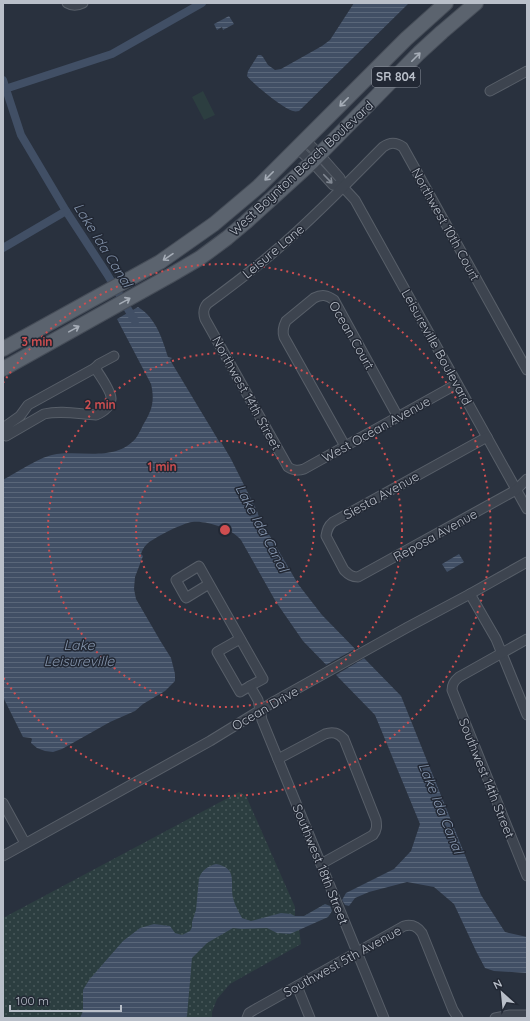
<svg xmlns="http://www.w3.org/2000/svg" width="530" height="1021" font-family="Quicksand,sans-serif">
<style>
.grass{fill:url(#grass-dots)}
.green{fill:#2c3e40}
.water{fill:url(#water-rules)}
.pier{fill:#29313e}
.lines{fill:none;stroke-linecap:round;stroke-linejoin:round}
.canal{stroke:#414f65;stroke-width:8}
.minor-casing{stroke:#585f69;stroke-width:11}
.primary-casing{stroke:#464d58;stroke-width:16}
.minor{stroke:#3d444f;stroke-width:9}
.primary{stroke:#5b636e;stroke-width:14}
.oneway{stroke:#a6adb7}
.oneway2{stroke:#818892}
.ring{fill:none;stroke:#cf4e50;stroke-width:2;stroke-dasharray:2 4}
.labels{text-anchor:middle;stroke-width:3;stroke-linejoin:round;paint-order:stroke}
.shield{fill:#222834;stroke:#8c929c;stroke-width:1}
.shield-label{font-size:12px;font-weight:bold;fill:#b9bfc9}
.street-label{font-size:13px;fill:#b9bfc9;stroke:#222834}
.water-label{font-size:14px;font-style:italic;fill:#8595ad;stroke:#222834}
.centre{fill:#cf4e50;stroke:#222834;stroke-width:2}
.ring-label{font-size:12px;text-anchor:middle;font-weight:bold;fill:#cf4e50;stroke:#222834;stroke-width:3;stroke-linejoin:round;paint-order:stroke}
</style>
<defs>
<pattern id="grass-dots" width="8" height="8" patternUnits="userSpaceOnUse"><rect width="8" height="8" fill="#2c3e40"/><path d="M2 2h.1M6 6h.1" fill="none" stroke="#48585a" stroke-width="1.8" stroke-linecap="round"/></pattern>
<pattern id="water-rules" width="6" height="5" patternUnits="userSpaceOnUse"><rect width="6" height="5" fill="#414f65"/><path d="M0 2.5h6" fill="none" stroke="#5a677a"/></pattern>
</defs>
<rect width="100%" height="100%" fill="#29313e"/>
<path class="grass" d="M239 792 246 796 295 907V916H304L325 904 330 906 332 911 328 917 299 929 301 944 230 984 217 999 212 1012V1018H3V918Z"/>
<path class="green" d="M203 91 215 115 204 120 192 97Z"/>
<g class="water">
<path d="M354 3H409L299 111C297 111 296 112 293 111 284 109 253 84 247 76L248 71 258 55H261L263 57 268 65 275 70 281 69 322 46 330 40Z"/>
<path d="M229 16 234 24 223 30 222 27 217 30 214 24Z"/>
<path d="M138 307C156 318 162 338 168 357L172 358 170 360 220 443 221 442 231 459 257 511 262 526 270 536 298 584 322 615 401 696 481 895 505 932 527 937V973L494 971 485 968 476 951 454 904 434 887 407 882 369 892 355 898 349 906 345 905 342 900 346 893 394 869 411 851 420 824 375 715 303 641 276 602 241 540C233 529 206 520 192 522 183 523 155 537 147 544 144 547 142 550 141 554L143 556 135 577 134 589 136 599 161 642 171 658 175 674V681L165 691 143 704 135 711 110 722 62 749 53 752 45 751 37 748 31 743 32 739 31 738 23 737 3 697V480C16 473 38 458 52 455 80 449 115 463 136 438 139 434 141 429 143 425 152 411 155 401 151 384L117 319Z"/>
<path d="M459 554 464 562 447 572 442 564Z"/>
<path d="M216 864C238 868 230 882 233 898 235 906 239 912 242 918L251 921 281 913 291 914 295 916H304L325 904 330 906 332 911 328 917 290 934 277 933 267 928 241 929 233 928 207 943 192 958 187 1016 186 1018H80L83 1011V990L89 980 123 941 140 928 154 924 170 926 175 933 182 935 190 931 192 927V922L196 910 199 878C202 870 208 866 216 864Z"/>
</g>
<path class="pier" d="M357 648 366 657 334 676 324 666Z"/>
<g class="lines">
<g class="canal">
<path d="M3 80 21 135 66 211 107 274 135 321"/>
<path d="M5 89 112 54 202 3"/>
<path d="M3 248 66 211"/>
</g>
<g class="minor-casing">
<g id="minor">
<path d="M67 3C72 6 77 6 83 3"/>
<path d="M490 91 527 71"/>
<path d="M305 140 319 154 340 178 343 187 355 200 527 509"/>
<path d="M297 148 312 162 333 185 343 187"/>
<path d="M95 368 99 364 114 356"/>
<path d="M457 384 304 469C298 471 294 471 288 467L205 319C203 313 203 309 207 304 230 287 253 270 275 251 313 219 348 182 383 147 390 142 396 142 403 147L527 370"/>
<path d="M3 428 20 416 28 405 95 368C99 374 112 392 111 399 110 407 103 412 96 415 79 414 61 410 44 414L6 436"/>
<path d="M487 437 333 522C328 526 327 530 326 536L344 570C349 575 352 577 358 577L516 490 527 479"/>
<path d="M345 446 284 337C282 331 283 327 286 321L314 298C322 294 327 295 334 300L398 417"/>
<path d="M209 584 186 598 176 580 199 566 263 679 250 686 258 700 262 720 384 1018"/>
<path d="M470 594 496 639 527 715"/>
<path d="M240 639 217 652 240 692 250 686"/>
<path d="M527 639 459 677C454 681 452 684 452 690L527 876"/>
<path d="M278 759 325 734C333 731 338 733 344 739L376 820C377 826 377 830 373 835L321 864"/>
<path d="M3 803 25 843"/>
<path d="M3 856 210 741 275 701 408 627 470 594 527 562"/>
<path d="M297 986 310 1018"/>
<path d="M247 1018 249 1013 254 1010 404 926C412 924 417 926 422 933L453 1010 458 1018"/>
<path d="M495 1018 510 1015H527"/>
</g>
</g>
<g class="primary-casing">
<g id="primary">
<path d="M3 349 160 262 214 224 259 186 406 39 446 3"/>
<path d="M3 369 171 275 200 258 227 238 246 222 312 162 419 53 442 32 476 3"/>
</g>
</g>
<use href="#minor" class="minor"/>
<use href="#primary" class="primary"/>
</g>
<defs><path id="oneway-shaft" d="M-6 0H5M1.5-3L5.5 0L1.5 3" fill="none" stroke-width="1.6" stroke-linecap="round" stroke-linejoin="round"/></defs>
<g class="oneway">
<use href="#oneway-shaft" transform="translate(416 57) rotate(-45)"/>
<use href="#oneway-shaft" transform="translate(344 102) rotate(135)"/>
<use href="#oneway-shaft" transform="translate(269 176) rotate(135)"/>
<use href="#oneway-shaft" transform="translate(168 257) rotate(146)"/>
<use href="#oneway-shaft" transform="translate(125 301) rotate(-29)"/>
<use href="#oneway-shaft" transform="translate(74 329) rotate(-29)"/>
</g>
<use class="oneway2" href="#oneway-shaft" transform="translate(328 179) rotate(46)"/>
<g class="ring">
<circle cx="225" cy="530" r="89"/>
<circle cx="225" cy="530" r="177"/>
<path d="M3 383A266 266 0 1 1 3 677"/>
</g>
<g class="labels">
<rect class="shield" x="372" y="67" width="48" height="20" rx="3"/>
<g class="shield-label">
<text x="396" y="81">SR 804</text>
</g>
<g class="street-label">
<text transform="translate(301 168) rotate(-43)" y="5">West Boynton Beach Boulevard</text>
<text transform="translate(446 224) rotate(61)" y="5">Northwest 10th Court</text>
<text transform="translate(273 251) rotate(-40)" y="5">Leisure Lane</text>
<text transform="translate(352 335) rotate(60)" y="5">Ocean Court</text>
<text transform="translate(437 347) rotate(61)" y="5">Leisureville Boulevard</text>
<text transform="translate(247 393) rotate(61)" y="5">Northwest 14th Street</text>
<text transform="translate(376 429) rotate(-29)" y="5">West Ocean Avenue</text>
<text transform="translate(381 495) rotate(-29)" y="5">Siesta Avenue</text>
<text transform="translate(435 535) rotate(-29)" y="5">Reposa Avenue</text>
<text transform="translate(265 708) rotate(-30)" y="5">Ocean Drive</text>
<text transform="translate(487 778) rotate(68)" y="5">Southwest 14th Street</text>
<text transform="translate(321 864) rotate(68)" y="5">Southwest 18th Street</text>
<text transform="translate(342 961) rotate(-29)" y="5">Southwest 5th Avenue</text>
</g>
<g class="water-label">
<text transform="translate(103 245) rotate(58)" y="5">Lake Ida Canal</text>
<text transform="translate(262 528) rotate(62)" y="5">Lake Ida Canal</text>
<text x="79" y="650">Lake<tspan x="79" dy="16">Leisureville</tspan></text>
<text transform="translate(441 808) rotate(68)" y="5">Lake Ida Canal</text>
</g>
</g>
<circle cx="225" cy="530" r="6" class="centre"/>
<g class="ring-label">
<text x="37" y="346">3 min</text>
<text x="100" y="409">2 min</text>
<text x="162" y="471">1 min</text>
</g>
<rect width="530" height="1021" fill="none" stroke="#b9bfc9" stroke-width="8"/>
<g transform="translate(502 993) rotate(333)" stroke="#222834" stroke-width="3" paint-order="stroke">
<path d="M0-3L7 15L0 10L-7 15Z" fill="#b9bfc9"/>
<text y="-6" font-size="11" font-weight="bold" text-anchor="middle" fill="#b9bfc9">N</text>
</g>
<path d="M10 1005v6h111v-6" fill="none" stroke="#b9bfc9" stroke-width="2"/>
<text x="16" y="1005" font-size="12" fill="#b9bfc9" stroke="#222834" stroke-width="3" paint-order="stroke">100 m</text>
</svg>
